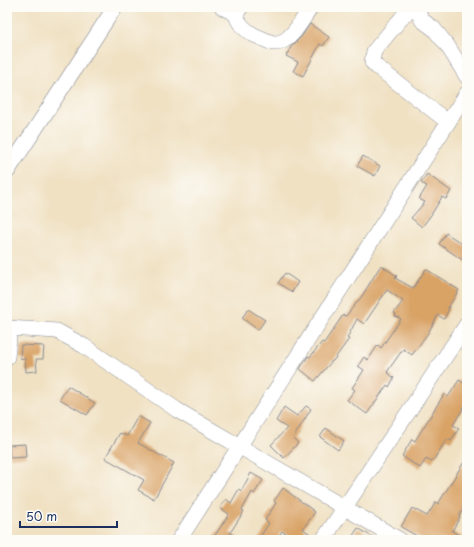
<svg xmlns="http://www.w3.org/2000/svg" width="474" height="547" font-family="'Playpen Sans',sans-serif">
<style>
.building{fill:#d9a366}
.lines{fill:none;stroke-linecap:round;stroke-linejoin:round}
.minor-casing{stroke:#868890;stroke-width:16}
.minor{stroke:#fff;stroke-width:15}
</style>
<rect width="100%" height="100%" fill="#fdfcf7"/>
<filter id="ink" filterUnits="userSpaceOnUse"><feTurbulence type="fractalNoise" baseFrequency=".025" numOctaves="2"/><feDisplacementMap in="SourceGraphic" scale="8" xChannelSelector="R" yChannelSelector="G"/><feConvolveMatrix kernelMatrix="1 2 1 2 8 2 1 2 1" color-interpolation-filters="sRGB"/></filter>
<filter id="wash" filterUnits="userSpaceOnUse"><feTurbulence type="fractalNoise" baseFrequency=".012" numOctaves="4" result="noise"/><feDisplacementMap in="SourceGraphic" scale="16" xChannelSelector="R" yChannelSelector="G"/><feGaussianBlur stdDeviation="0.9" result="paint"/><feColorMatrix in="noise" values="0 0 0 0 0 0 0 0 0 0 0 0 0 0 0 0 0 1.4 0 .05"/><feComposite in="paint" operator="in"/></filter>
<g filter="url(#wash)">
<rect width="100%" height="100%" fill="#f0e1c3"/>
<g id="blocks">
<g class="building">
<path d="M310 24 329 37 323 46 320 44 303 76 293 71 298 62 286 56 291 47 302 36Z"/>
<path d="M363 156 380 166 375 176 357 166Z"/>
<path d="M427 174 451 191 446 199 442 197 431 215 422 227 411 218 425 202 419 199 427 186 421 183Z"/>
<path d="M446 233 467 247V263L439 244Z"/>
<path d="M381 265 397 276 395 278 413 288 426 269 459 290 448 308 449 309 444 319 438 315 428 333 412 355 403 349 387 372 394 378 389 387 387 385 367 414 347 400 355 390 352 388 364 370 358 366 364 357 368 360 378 345 381 348 401 319 395 316 396 314 394 313 403 301 387 290 364 324 357 319 347 338 349 339 333 361H332L315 381 300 369 308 356 310 357 322 342 324 343 343 315 346 316 362 296Z"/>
<path d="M285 273 298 282 292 292 278 283Z"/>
<path d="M248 309 265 320 258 330 242 318Z"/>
<path d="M21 345 44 346 43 359H36L37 371 26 372 25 359 20 358Z"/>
<path d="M459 380 467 385V402L453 425 459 428 451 441 447 439 432 462 426 459 420 468 402 456 412 439 415 441 444 394 448 397Z"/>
<path d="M68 386 95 403 87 415 60 399Z"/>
<path d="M306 406 311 409 293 438 298 443 284 458 271 445 287 428 276 421 284 407 297 416Z"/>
<path d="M138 416 150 423 138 443 174 463 154 499 138 490 144 480 105 458 120 433 127 436Z"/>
<path d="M326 428 344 441 338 450 320 437Z"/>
<path d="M25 444 26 457 10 458 9 445Z"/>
<path d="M467 457V502L459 516 460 517 452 531 467 540H424L401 527 412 508 427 516 436 502 438 504Z"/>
<path d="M251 473 263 480 254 494 252 492 242 510 244 511 230 533 241 540H212L229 514 220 508 226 499 231 503 239 489 241 491Z"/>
<path d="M283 488 315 512 303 529 309 533 305 540H296L282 531 277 540H258L269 523 265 520 276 503 274 501Z"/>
<path d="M358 528 377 540H350Z"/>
</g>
</g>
</g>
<g filter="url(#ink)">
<use href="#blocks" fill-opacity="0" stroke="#868890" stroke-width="1"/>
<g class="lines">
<g class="minor-casing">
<g id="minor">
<path d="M222 7 236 14 241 7"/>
<path d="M416 7 404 15 374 51 372 62 377 67 448 122"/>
<path d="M416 7 422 20 434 29 447 45 467 77"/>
<path d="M236 14C238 24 245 30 254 35 260 37 268 42 274 43 290 45 303 18 311 7"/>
<path d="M7 172 115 7"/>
<path d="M7 328 57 331 84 346 177 410 400 540"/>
<path d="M7 357 10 328"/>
<path d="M179 540 467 93"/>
<path d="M323 540 467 324"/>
</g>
</g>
<use href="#minor" class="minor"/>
</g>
</g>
<rect width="474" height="547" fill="none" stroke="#fdfcf7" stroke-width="24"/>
<path d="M20 521v6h97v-6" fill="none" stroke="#1b2f5e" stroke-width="2"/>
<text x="26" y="521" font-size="12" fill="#1b2f5e" stroke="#fdfcf7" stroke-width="3" paint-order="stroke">50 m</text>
</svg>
